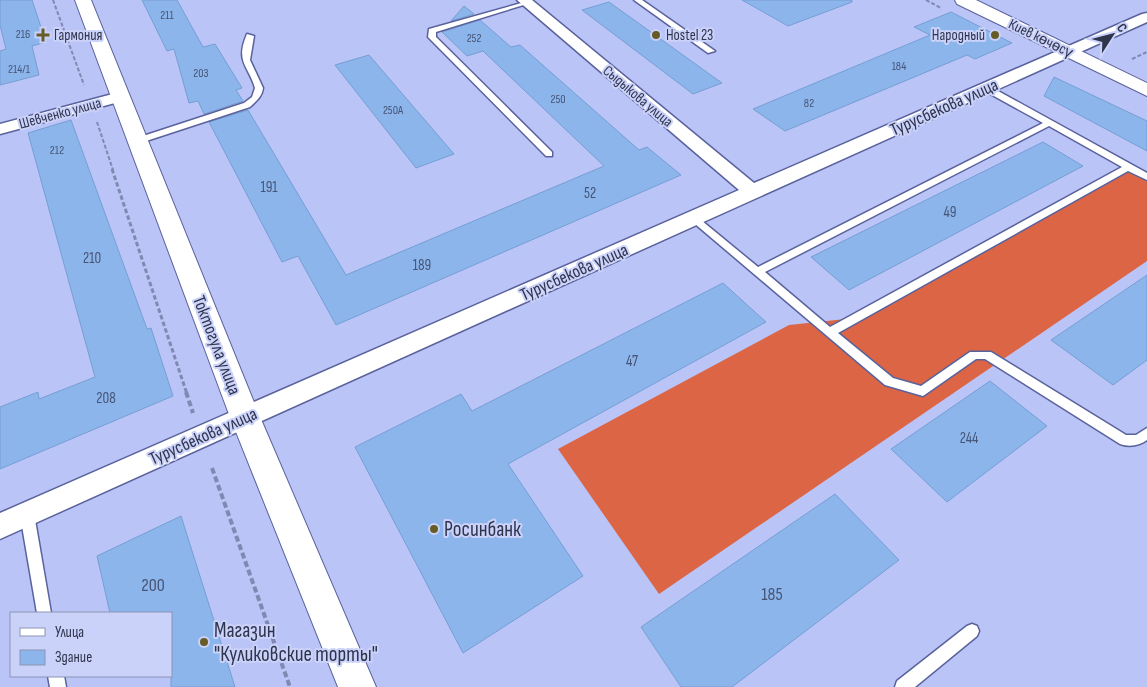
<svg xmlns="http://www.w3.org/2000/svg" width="1147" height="687" font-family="'Sofia Sans Condensed',sans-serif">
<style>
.forest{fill:#db6545}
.building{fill:#8cb5ec;stroke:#769ed4}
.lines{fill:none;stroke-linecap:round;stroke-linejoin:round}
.service-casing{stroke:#59629c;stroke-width:3}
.minor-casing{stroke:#59629c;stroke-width:3}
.secondary-casing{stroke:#59629c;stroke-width:2}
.path-far2{stroke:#8189b2;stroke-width:2;stroke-dasharray:4 2;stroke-linecap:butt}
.path-far1{stroke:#8189b2;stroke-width:3;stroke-dasharray:4.5 2.5;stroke-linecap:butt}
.path{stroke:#8189b2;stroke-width:4;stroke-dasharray:6 3;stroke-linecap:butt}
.service{fill:#fff;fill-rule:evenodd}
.minor{fill:#fff;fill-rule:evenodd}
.secondary{fill:#fff;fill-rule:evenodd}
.poi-dot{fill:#675b28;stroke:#cad2f9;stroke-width:2}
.labels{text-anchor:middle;stroke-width:4;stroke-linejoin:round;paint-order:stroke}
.far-number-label{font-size:12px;fill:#465475}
.far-poi-label{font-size:15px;fill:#2f344d;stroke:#cad2f9;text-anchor:start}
.far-street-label{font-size:15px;fill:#2f344d;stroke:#cad2f9}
.number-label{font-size:15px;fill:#465475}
.street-label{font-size:18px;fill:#2f344d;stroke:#cad2f9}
.near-number-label{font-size:18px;fill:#465475}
.near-poi-label{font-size:21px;fill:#2f344d;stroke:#cad2f9;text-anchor:start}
</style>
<rect width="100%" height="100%" fill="#bac4f7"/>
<path class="forest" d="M1128 167 1147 177V261L659 594 558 449 789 325 855 318Z"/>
<g class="building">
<path d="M0 0H32L46 42 32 46 39 75 0 85V51L6 49 0 25Z"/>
<path d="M142 0H177L203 47 215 44 242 88 236 90 243 101 204 114 198 101 189 103 174 49 167 51Z"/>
<path d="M742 0H852V2L788 26Z"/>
<path d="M609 2 722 83 693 94 582 10Z"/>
<path d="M464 6 474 14 451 21Z"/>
<path d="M951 12 1012 43 975 59 967 55 785 131 753 109 930 35 914 27Z"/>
<path d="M480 20 511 47 520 45 639 150 647 147 681 175 336 325 298 256 282 262 209 122 248 110 346 275 604 166 483 51 467 56 442 32Z"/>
<path d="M369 55 454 154 416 168 335 65Z"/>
<path d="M1054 77 1147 121V151L1044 96Z"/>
<path d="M71 120 147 329 151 328 173 396 0 469V407L38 392 39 399 95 377 28 133Z"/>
<path d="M1043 142 1083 166 849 290 811 257Z"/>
<path d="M1147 275V360L1113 385 1051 340Z"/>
<path d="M723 283 766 322 508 464 583 576 463 653 355 447 461 394 472 411Z"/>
<path d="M990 381 1047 426 947 502 891 449Z"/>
<path d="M835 494 899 560 732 687H681L641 627Z"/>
<path d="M181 516 235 687H171V613H110L97 556Z"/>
</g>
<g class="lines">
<g class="service-casing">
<g id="service">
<path d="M634 0H642L715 51 708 53Z"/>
<path d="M525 2 530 3 436 32V37L552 152V156H546L428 37 429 29Z"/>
<path d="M247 34 254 36 250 60 263 88C262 97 256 101 250 107L140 143H134V139L244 103 252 97 255 88C248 65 235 62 247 34Z"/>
<path d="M983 86H989L1147 173V180L1128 171 838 333 893 378 921 386 970 352H991L1126 435H1136L1147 428V440C1139 446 1129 447 1120 444L985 359H976L923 396 885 385 688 218 690 216H696L758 267 1043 123 983 90ZM1049 126 1122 167 830 327 765 272Z"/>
<path d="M27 508 32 510 34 514 51 613H37L20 514 22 510Z"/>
<path d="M972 624 977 626 979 631 977 636 915 687H895L897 681 967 626Z"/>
<path d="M48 676H64L66 687H50Z"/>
</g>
</g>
<g class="minor-casing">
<g id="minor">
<path d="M517 0H532L754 183 1142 14 1147 13V22L0 539V513L739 190Z"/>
<path d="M120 92 128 97 126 100 0 134V124Z"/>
</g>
</g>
<g class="secondary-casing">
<g id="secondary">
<path d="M75 0H91L260 417 376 687H338L230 417Z"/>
<path d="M955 0H976L1147 83V96L957 4Z"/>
</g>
</g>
<g class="path-far2">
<path d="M53 0 84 85"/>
<path d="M926 0 941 8"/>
<path d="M1132 59 1147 52"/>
<path d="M97 122 113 170"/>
</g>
<path class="path-far1" d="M112 169 187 394"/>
<g class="path">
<path d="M186 392 193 413"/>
<path d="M212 468 290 687"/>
</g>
<use href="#service" class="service"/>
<use href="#minor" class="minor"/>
<use href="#secondary" class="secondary"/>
</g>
<g class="poi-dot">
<path d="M40.5 27.5h5v5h5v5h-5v5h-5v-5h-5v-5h5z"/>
<circle cx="656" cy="35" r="5"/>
<circle cx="995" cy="35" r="5"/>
<circle cx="434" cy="529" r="5"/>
<circle cx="204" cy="642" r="5"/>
</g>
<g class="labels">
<g class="far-number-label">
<text x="167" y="19">211</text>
<text x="23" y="38">216</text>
<text x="474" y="42">252</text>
<text x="899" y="70">184</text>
<text x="19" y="73">214/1</text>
<text x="201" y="77">203</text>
<text x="558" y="103">250</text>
<text x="809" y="107">82</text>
<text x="393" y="114">250А</text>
<text x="57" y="154">212</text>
</g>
<g class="far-poi-label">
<text x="54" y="40">Гармония</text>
<text x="666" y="40">Hostel 23</text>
<text x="985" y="40" text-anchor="end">Народный</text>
</g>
<g class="far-street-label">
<text transform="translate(1041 38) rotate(26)" y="5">Киев көчөсү</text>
<text transform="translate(638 96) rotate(40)" y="5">Сыдыкова улица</text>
<text transform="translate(60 113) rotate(-15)" y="5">Шевченко улица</text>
</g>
<g class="number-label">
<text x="269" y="192">191</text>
<text x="590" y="198">52</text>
<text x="950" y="217">49</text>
<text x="92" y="263">210</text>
<text x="422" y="270">189</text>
<text x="632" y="366">47</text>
<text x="106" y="403">208</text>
<text x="969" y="443">244</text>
</g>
<g class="street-label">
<text transform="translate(944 107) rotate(-24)" y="6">Турусбекова улица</text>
<text transform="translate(574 272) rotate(-24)" y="6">Турусбекова улица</text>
<text transform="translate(217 345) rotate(69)" y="6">Токтогула улица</text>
<text transform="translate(203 436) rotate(-24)" y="6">Турусбекова улица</text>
</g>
<g class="near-number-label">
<text x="153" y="591">200</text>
<text x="772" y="600">185</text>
</g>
<g class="near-poi-label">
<text x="444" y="536">Росинбанк</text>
<text x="214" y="637">Магазин<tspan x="214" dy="24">"Куликовские торты"</tspan></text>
</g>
</g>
<rect x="10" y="612" width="162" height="65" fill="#cad2f9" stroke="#8c93b4"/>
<rect x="20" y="628" width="25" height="8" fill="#ffffff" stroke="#8c93b4"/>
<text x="55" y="637" font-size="15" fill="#2f344d">Улица</text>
<rect x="20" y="650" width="25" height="15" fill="#8cb5ec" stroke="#8c93b4"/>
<text x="55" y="662" font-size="15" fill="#2f344d">Здание</text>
<g transform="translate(1112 35) rotate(54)" stroke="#cad2f9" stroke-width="4" paint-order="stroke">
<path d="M0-4L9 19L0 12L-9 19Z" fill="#2f344d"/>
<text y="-8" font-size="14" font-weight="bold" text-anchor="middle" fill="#2f344d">С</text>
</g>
</svg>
